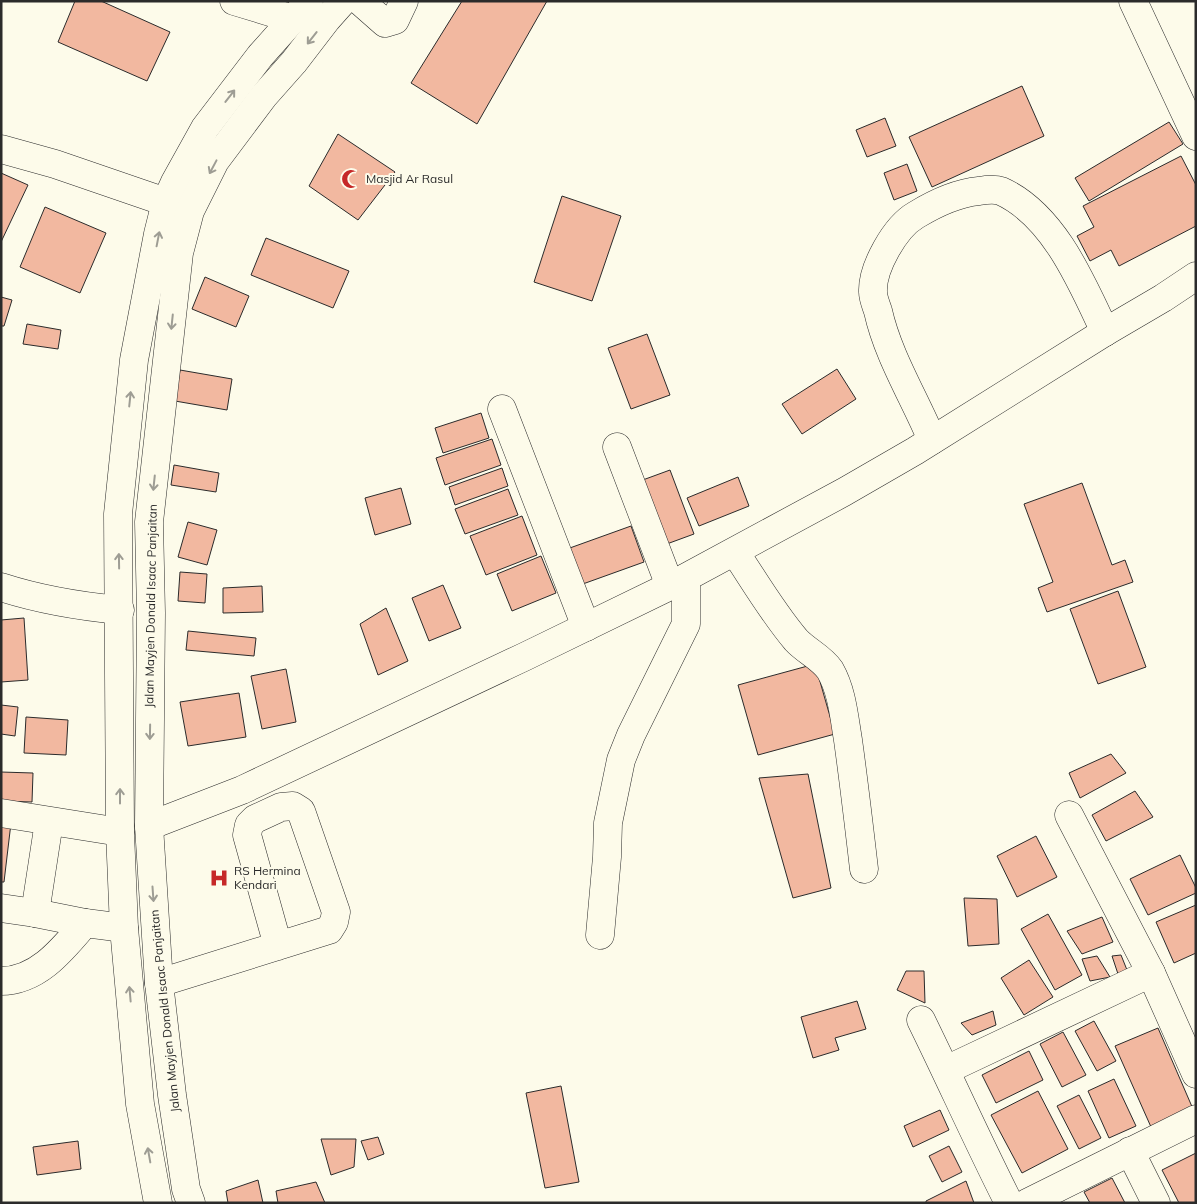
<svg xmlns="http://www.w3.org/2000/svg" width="1197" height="1204" font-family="Mulish,sans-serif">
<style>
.building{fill:#f2b8a0;stroke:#2b2b2b}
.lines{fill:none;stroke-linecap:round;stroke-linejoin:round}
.minor-casing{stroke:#2b2b2b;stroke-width:29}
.highway-casing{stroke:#2b2b2b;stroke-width:29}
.minor{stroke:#fdfbea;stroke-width:28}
.highway{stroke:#fdfbea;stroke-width:28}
.oneway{stroke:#9e9d94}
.labels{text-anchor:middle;stroke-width:4;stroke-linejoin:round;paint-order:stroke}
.poi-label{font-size:12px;fill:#2b2b2b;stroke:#fdfbea;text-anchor:start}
.street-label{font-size:12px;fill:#2b2b2b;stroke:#fdfbea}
</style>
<rect width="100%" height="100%" fill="#fdfbea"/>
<g class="building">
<path d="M75 1H101L170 32 147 81 58 42Z"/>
<path d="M462 1H547L477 124 411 83Z"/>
<path d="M1022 86 1044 136 932 187 909 137Z"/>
<path d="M885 118 896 146 867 157 856 130Z"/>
<path d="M1169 122 1183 144 1089 201 1075 178Z"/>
<path d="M338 134 395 172 358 220 309 186Z"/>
<path d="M1181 156 1196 185V226L1119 266 1111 250 1090 261 1077 236 1094 227 1083 206Z"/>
<path d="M907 164 917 191 894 200 884 173Z"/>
<path d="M1 173 28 185 1 242Z"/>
<path d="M562 196 621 216 592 301 534 282Z"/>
<path d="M45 207 106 233 80 293 20 267Z"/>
<path d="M266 238 349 271 333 308 251 275Z"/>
<path d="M205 277 249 296 236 327 192 309Z"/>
<path d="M1 297 12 300 4 326H1Z"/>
<path d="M27 324 61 330 58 349 23 344Z"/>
<path d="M647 334 670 395 631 409 608 348Z"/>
<path d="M837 369 856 399 802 434 782 404Z"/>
<path d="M180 370 232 379 227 410 175 401Z"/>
<path d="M481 413 489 438 443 453 435 428Z"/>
<path d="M492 439 501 465 445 485 436 458Z"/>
<path d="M174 465 219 473 216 492 171 485Z"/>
<path d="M502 468 508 486 455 505 449 487Z"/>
<path d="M670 470 694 534 664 545 640 481Z"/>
<path d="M738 477 749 506 699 526 687 498Z"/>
<path d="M1082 483 1112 565 1125 560 1133 582 1047 612 1038 588 1053 582 1024 504Z"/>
<path d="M401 488 411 524 375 535 365 498Z"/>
<path d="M508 489 518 515 465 534 455 509Z"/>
<path d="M522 516 537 555 486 575 470 536Z"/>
<path d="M188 522 217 530 207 565 178 557Z"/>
<path d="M631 526 644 562 580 585 567 549Z"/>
<path d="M541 556 556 593 512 611 497 574Z"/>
<path d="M180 572 207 574 205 603 178 601Z"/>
<path d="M443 585 461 628 429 641 412 598Z"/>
<path d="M262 586 263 612 223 613V588Z"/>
<path d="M1118 591 1146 667 1098 684 1070 609Z"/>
<path d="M386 608 408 661 378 675 360 624Z"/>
<path d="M24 618 28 680 1 682V620Z"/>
<path d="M188 631 256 638 254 656 186 650Z"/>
<path d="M815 664 835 734 758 755 738 685Z"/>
<path d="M286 669 296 722 262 729 251 676Z"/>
<path d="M239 693 246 737 188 746 180 702Z"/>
<path d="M1 705 18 707 15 736 1 734Z"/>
<path d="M26 717 68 720 66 755 24 753Z"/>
<path d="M1111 754 1126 773 1080 798 1069 773Z"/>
<path d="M1 772 33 773 32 802 1 801Z"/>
<path d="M808 774 831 888 793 898 759 778Z"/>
<path d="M1135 791 1153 817 1106 841 1092 815Z"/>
<path d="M1 822 11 823 4 882H1Z"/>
<path d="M1036 836 1057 877 1017 897 997 856Z"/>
<path d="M1180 855 1196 888V893L1148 915 1130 879Z"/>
<path d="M964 898 997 899 999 944 968 946Z"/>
<path d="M1196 905V953L1174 963 1156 922Z"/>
<path d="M1048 914 1082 975 1055 990 1021 929Z"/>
<path d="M1102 917 1113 942 1082 954 1067 931Z"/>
<path d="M1121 955 1127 970 1118 974 1112 956Z"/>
<path d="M1097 956 1110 977 1090 981 1082 959Z"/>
<path d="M1029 960 1053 997 1024 1015 1001 978Z"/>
<path d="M906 971H924L925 1003 897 990Z"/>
<path d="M857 1001 866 1029 835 1038 839 1050 813 1058 801 1017Z"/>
<path d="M993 1011 996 1025 972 1035 961 1023Z"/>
<path d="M1094 1021 1116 1061 1097 1071 1075 1031Z"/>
<path d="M1158 1028 1193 1109 1151 1127 1115 1046Z"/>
<path d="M1063 1032 1086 1075 1062 1087 1040 1044Z"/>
<path d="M1029 1051 1043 1080 996 1103 982 1075Z"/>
<path d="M1114 1079 1136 1126 1109 1138 1088 1091Z"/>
<path d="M561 1086 579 1182 545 1188 526 1093Z"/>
<path d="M1038 1091 1068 1149 1022 1173 991 1115Z"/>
<path d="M1079 1095 1101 1138 1079 1149 1057 1106Z"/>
<path d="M940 1110 949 1130 913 1147 904 1126Z"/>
<path d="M378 1137 384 1154 368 1160 361 1141Z"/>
<path d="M321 1139H356L354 1167 331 1175Z"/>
<path d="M78 1141 81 1169 37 1175 33 1147Z"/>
<path d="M949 1146 962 1172 942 1182 929 1156Z"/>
<path d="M1196 1153V1203H1179L1162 1170Z"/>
<path d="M1112 1178 1125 1203H1090L1084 1192Z"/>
<path d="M258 1180 263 1203H228L226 1191Z"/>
<path d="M966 1181 974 1203H926V1201Z"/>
<path d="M316 1182 325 1203H278L276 1191Z"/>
</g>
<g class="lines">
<g class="minor-casing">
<g id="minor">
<path d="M234 1 293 19"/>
<path d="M360 1 385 23 395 20 404 1"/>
<path d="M1133 1 1196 136"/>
<path d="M1 149 55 164 189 210"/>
<path d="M502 409 586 627"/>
<path d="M932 440C914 397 888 356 878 311 876 305 873 298 873 292 872 268 895 227 916 215 934 204 958 193 979 191 985 190 995 189 1001 191 1054 215 1082 283 1105 332"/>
<path d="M617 447 670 586"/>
<path d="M735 552C755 582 773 613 796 640 806 651 821 657 830 670 842 691 844 716 848 740 854 783 859 826 864 869"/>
<path d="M1 587C41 600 78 606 120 610"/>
<path d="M1 813 120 832"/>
<path d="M1069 815 1151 973 1196 1074"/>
<path d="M149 826 242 790 524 657 670 586 844 492 915 451 1105 332 1163 298 1196 276"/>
<path d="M1 908 35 913 49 822"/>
<path d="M35 913 85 923 124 928"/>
<path d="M600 935 607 857 608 823 621 760 631 735 686 624V578"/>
<path d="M1 981C38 981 63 949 85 923"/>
<path d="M159 983 329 930 334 922 336 912 301 811 293 806 281 807 255 819 249 825 247 835 278 946"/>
<path d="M921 1020C951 1081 978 1142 1009 1203"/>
<path d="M946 1070 1151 973"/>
<path d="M1130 1151 1156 1203"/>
<path d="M1027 1203 1196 1119"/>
</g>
</g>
<g class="highway-casing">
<g id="highway">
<path d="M158 1203 140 1104 124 928 120 832 118 514 134 360 158 234 166 202 175 182 205 128 260 56 309 1"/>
<path d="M191 1203 186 1189 172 1095 159 983 149 826 151 613 149 522 179 253 190 211 215 161 263 97 294 62 327 19 343 1"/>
</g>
</g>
<use href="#minor" class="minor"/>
<use href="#highway" class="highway"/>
</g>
<defs><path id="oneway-shaft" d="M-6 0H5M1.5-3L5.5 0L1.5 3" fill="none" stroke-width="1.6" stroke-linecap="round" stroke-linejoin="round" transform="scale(1.25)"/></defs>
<g class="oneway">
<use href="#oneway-shaft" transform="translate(312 38) rotate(128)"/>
<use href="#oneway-shaft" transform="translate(230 96) rotate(-52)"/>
<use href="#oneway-shaft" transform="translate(213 167) rotate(118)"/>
<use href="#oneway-shaft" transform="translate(158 239) rotate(-79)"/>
<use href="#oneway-shaft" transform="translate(172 322) rotate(96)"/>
<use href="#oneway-shaft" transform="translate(130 399) rotate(-84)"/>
<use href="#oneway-shaft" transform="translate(154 483) rotate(96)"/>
<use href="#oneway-shaft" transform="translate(119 561) rotate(-91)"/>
<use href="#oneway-shaft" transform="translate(150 732) rotate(91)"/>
<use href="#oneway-shaft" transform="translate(120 796) rotate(-90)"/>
<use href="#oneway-shaft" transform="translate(153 894) rotate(86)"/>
<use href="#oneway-shaft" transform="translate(130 994) rotate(-95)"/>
<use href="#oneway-shaft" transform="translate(149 1155) rotate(-100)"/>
</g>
<defs>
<g id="mosque-bare" transform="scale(1.5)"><path d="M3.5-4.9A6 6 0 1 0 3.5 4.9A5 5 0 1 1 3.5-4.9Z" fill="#c62828" stroke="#fdfbea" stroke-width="2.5" paint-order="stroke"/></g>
<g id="hospital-bare" transform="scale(1.5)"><path d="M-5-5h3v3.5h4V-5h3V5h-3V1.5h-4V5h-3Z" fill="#c62828" stroke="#fdfbea" stroke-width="2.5" paint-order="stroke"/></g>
</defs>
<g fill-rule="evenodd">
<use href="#mosque-bare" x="351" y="179"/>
<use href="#hospital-bare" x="219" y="878"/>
</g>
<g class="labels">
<g class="poi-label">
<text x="366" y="183">Masjid Ar Rasul</text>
<text x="234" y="875">RS Hermina<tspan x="234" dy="14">Kendari</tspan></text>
</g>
<g class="street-label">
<text transform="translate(151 606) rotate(-89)" y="4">Jalan Mayjen Donald Isaac Panjaitan</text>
<text transform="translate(165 1011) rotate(-96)" y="4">Jalan Mayjen Donald Isaac Panjaitan</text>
</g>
</g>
<rect width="1197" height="1204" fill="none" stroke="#2b2b2b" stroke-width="5"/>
</svg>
